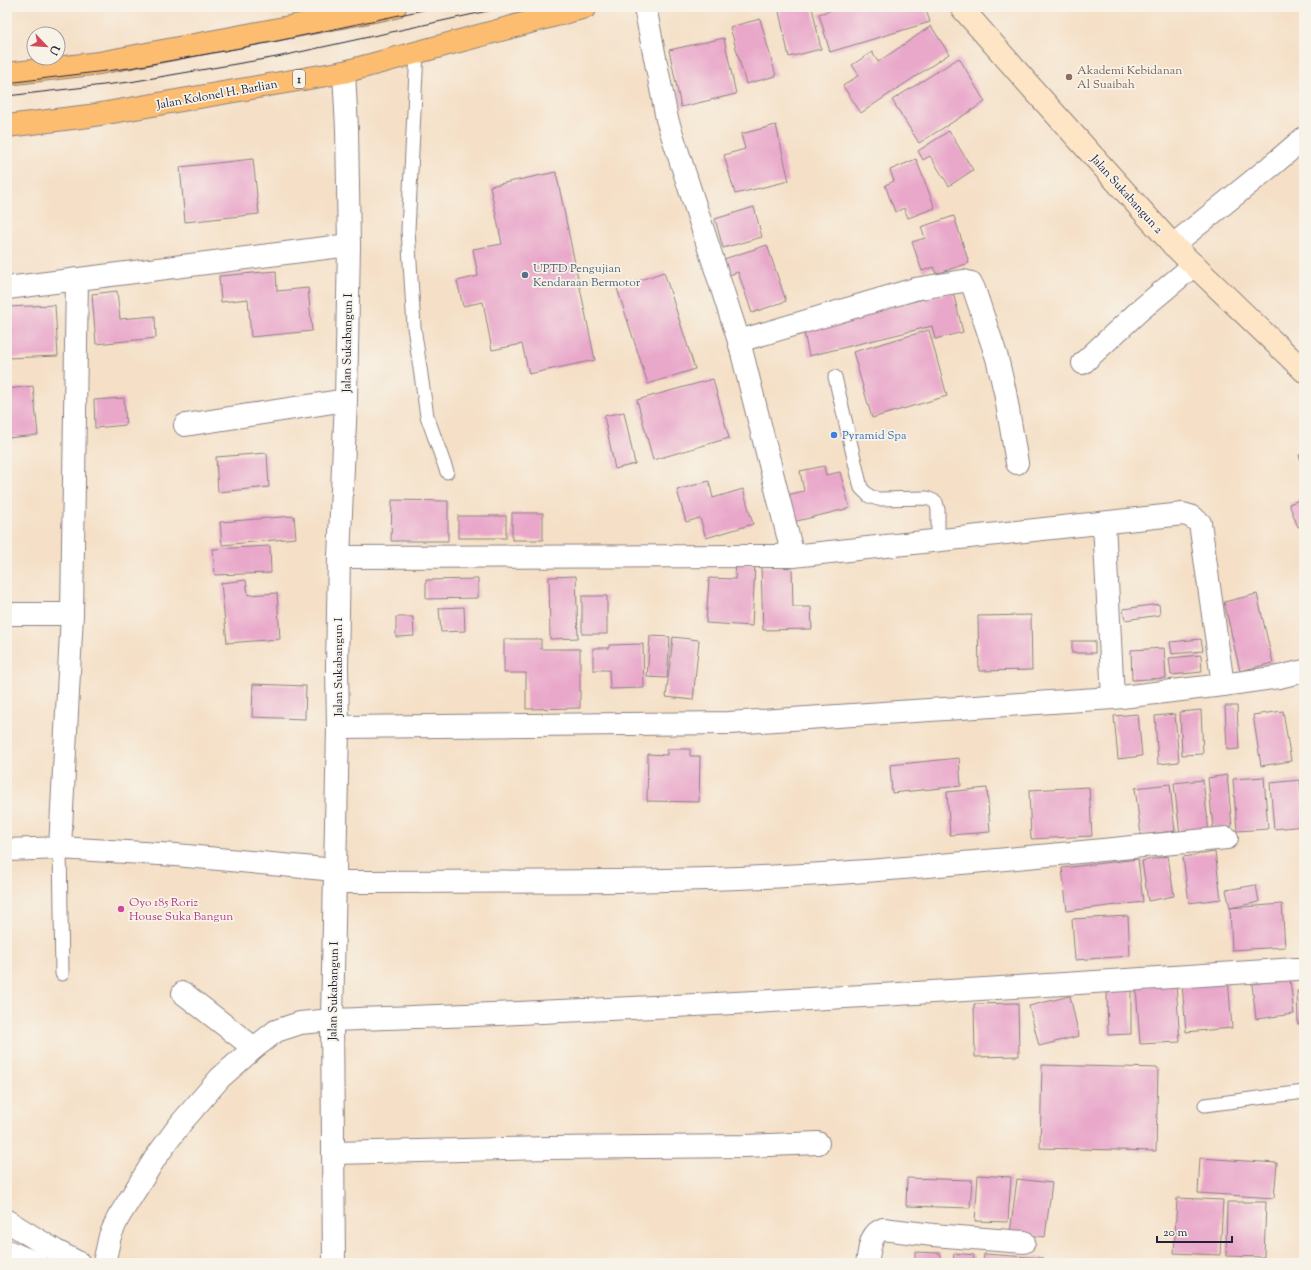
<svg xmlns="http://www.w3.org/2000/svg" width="1311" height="1270" font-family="'Sorts Mill Goudy',serif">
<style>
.building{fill:#e9a7ca}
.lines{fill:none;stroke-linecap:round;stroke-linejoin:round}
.lane-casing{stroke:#8c8181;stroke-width:15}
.street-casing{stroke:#8c8181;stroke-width:24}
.secondary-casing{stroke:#8c8181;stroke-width:24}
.highway-casing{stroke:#8c8181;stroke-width:24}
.lane{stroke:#fff;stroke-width:13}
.street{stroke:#fff;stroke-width:22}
.secondary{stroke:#fee5c5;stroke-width:22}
.highway{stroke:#fcbd6f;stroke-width:22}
.tram{stroke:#22223b;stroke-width:1}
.education-dot{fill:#8d6e63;stroke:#f7f3e8;stroke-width:1.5}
.service-dot{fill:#5c6f8a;stroke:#f7f3e8;stroke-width:1.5}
.shop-dot{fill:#3f7fe0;stroke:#f7f3e8;stroke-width:1.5}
.hotel-dot{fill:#d1479c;stroke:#f7f3e8;stroke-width:1.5}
.labels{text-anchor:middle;stroke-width:3.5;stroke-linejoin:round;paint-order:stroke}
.shield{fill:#f7f3e8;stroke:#62616f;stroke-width:1}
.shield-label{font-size:11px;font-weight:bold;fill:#22223b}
.education-label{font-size:12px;fill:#785e54;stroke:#f7f3e8;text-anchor:start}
.street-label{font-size:12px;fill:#22223b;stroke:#f7f3e8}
.service-label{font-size:12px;fill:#4e5e75;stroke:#f7f3e8;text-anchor:start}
.shop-label{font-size:12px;fill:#366cbe;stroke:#f7f3e8;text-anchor:start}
.hotel-label{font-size:12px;fill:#b23c85;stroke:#f7f3e8;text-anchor:start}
</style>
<rect width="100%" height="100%" fill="#f7f3e8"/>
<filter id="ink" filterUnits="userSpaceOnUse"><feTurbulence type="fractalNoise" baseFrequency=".025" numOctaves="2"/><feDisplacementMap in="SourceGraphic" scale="8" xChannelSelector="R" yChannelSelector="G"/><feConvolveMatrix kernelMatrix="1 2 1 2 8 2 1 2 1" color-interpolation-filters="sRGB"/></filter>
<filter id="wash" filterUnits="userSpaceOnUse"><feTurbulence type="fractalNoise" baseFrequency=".012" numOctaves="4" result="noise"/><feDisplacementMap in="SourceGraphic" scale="16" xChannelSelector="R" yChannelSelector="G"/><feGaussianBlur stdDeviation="0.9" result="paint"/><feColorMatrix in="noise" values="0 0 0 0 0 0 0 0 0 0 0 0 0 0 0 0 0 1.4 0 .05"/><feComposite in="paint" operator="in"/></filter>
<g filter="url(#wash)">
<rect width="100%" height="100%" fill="#f5e0c7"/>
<g id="blocks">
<g class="building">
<path d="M778 7H812L821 49 789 57Z"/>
<path d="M838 7H925L930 22 830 52 819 14 838 8Z"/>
<path d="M760 19 776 76 746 84 730 27Z"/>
<path d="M931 26 949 54 861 113 843 86 859 75 852 65 872 52 878 62Z"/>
<path d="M724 38 736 94 681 107 669 50Z"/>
<path d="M959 58 985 102 919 143 892 100Z"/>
<path d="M776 125 789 181 735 194 724 155 745 149 741 134Z"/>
<path d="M949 131 973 170 949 186 930 156 923 160 918 151Z"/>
<path d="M253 159 259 214 185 222 180 167Z"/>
<path d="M916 159 935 208 908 218 904 208 895 212 885 185 894 181 890 170Z"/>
<path d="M556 172 595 360 529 374 522 344 492 350 483 302 463 306 457 281 478 276 473 249 502 244 490 186Z"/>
<path d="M754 207 762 237 723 248 715 219Z"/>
<path d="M954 216 969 263 936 274 934 267 922 271 912 242 925 238 921 227Z"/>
<path d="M767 245 786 301 752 313 738 272 729 275 724 259Z"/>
<path d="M276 271 277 291 308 288 312 331 251 337 248 299 221 302 219 276Z"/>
<path d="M664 272 695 369 648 384 617 288Z"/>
<path d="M117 291 120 319 155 316 156 338 96 344 92 294Z"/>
<path d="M953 292 963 332 935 339 932 326 809 356 803 328Z"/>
<path d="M55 305 58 356 7 358V307Z"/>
<path d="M929 330 947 396 872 418 853 352Z"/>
<path d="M713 379 729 438 653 460 637 400Z"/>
<path d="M33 386 38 435 7 438V389Z"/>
<path d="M124 398 126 425 95 428 94 400Z"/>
<path d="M624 412 635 464 615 469 604 416Z"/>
<path d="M267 453 269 487 218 492 216 457Z"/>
<path d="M1304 454V471L1299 455Z"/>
<path d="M824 466 826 475 840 472 850 508 793 522 787 495 804 491 800 471Z"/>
<path d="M709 481 713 498 743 489 753 524 706 538 700 518 686 522 677 490Z"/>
<path d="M1304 498V525L1298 527 1289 504Z"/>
<path d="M392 500 448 501V541H391Z"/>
<rect x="512" y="513" width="31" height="27"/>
<path d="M294 516 296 538 222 545 220 522Z"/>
<rect x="458" y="516" width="48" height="22"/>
<path d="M270 546 271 573 215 575 213 549Z"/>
<path d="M736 563 755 565 752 626 706 623 709 578 735 579Z"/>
<path d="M792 566 793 607H811L812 629 763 630 761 567Z"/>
<path d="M576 576 578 638 550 639 549 577Z"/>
<path d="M478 579V598L426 599V580Z"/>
<path d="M246 580 248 595 277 593 280 639 227 643 221 583Z"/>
<path d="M1257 594 1273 663 1240 671 1224 602Z"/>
<rect x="582" y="596" width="25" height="38"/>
<path d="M1159 604 1160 615 1125 620 1123 609Z"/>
<path d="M464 607 465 631 441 632 439 608Z"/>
<path d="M1031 615 1032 670 979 671 978 616Z"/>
<path d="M396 617H413L414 636 396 637Z"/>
<path d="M650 636 670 637 667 678 647 677Z"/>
<path d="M673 637 699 640 693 700 666 697Z"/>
<path d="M504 639H541V649H580V708L526 709V673H504Z"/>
<path d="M1201 639 1203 651 1172 654 1170 642Z"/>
<rect x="1072" y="641" width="23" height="12"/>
<path d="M643 644 644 688 610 689 609 670H593V648H609V645Z"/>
<path d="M1164 648 1166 678 1132 680 1131 650Z"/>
<path d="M1201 655 1202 672 1171 675 1169 658Z"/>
<path d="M253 684 306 686 305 719 252 717Z"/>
<path d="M1225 706H1237L1239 749 1227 750Z"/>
<path d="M1201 710 1203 754 1182 755 1180 712Z"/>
<path d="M1283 711 1291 761 1261 766 1253 715Z"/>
<path d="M1138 714 1142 756 1118 759 1114 716Z"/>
<path d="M1175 714 1179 762 1158 764 1155 716Z"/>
<path d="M667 749H690V756H700L699 802 647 801 648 754 667 755Z"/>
<path d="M959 758 961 786 892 793 890 765Z"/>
<path d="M1227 775 1232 826 1213 828 1208 778Z"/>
<path d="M1264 777 1268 829 1237 831 1233 779Z"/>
<path d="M1203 780 1209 832 1180 835 1174 783Z"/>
<path d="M1300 780 1304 826 1274 829 1270 783Z"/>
<path d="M1170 784 1175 831 1141 835 1135 788Z"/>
<path d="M1089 787 1092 836 1031 839 1029 790Z"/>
<path d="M987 788 990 832 950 835 947 792Z"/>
<path d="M1215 852 1221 899 1189 903 1183 857Z"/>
<path d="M1168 856 1174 896 1148 901 1142 861Z"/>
<path d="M1138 859 1143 902 1067 911 1062 868Z"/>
<path d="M1256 885 1259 902 1230 908 1226 890Z"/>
<path d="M1282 904 1285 947 1232 950 1230 908Z"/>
<path d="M1128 916 1130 956 1075 960 1072 919Z"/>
<path d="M1228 979 1232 1028 1186 1032 1182 984Z"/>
<path d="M1290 979 1294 1014 1256 1019 1252 984Z"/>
<path d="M1176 984 1180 1042 1140 1044 1136 987Z"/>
<path d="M1107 991H1131V1034L1108 1035Z"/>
<path d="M1297 991H1304V1023L1298 1024Z"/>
<path d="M1070 996 1079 1036 1039 1046 1029 1006Z"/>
<path d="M1018 1003 1019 1056 975 1057 974 1004Z"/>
<path d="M1042 1065 1158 1068 1156 1151 1040 1148Z"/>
<path d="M1200 1158 1277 1163 1274 1198 1198 1193Z"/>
<path d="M978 1175 1011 1177 1008 1222 975 1221Z"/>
<path d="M907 1178 972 1180 970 1208 906 1206Z"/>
<path d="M1017 1179 1052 1183 1045 1237 1010 1233Z"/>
<path d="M1177 1198 1223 1200 1220 1255 1174 1253Z"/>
<path d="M1227 1202H1266L1264 1257 1226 1256Z"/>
<path d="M915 1252 940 1253V1263H915Z"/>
<path d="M954 1253 974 1255 973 1263H953Z"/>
<path d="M984 1254 1043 1258V1263H983Z"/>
</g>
</g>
</g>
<g filter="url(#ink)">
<use href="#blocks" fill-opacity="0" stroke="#8c8181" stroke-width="1"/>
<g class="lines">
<g class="lane-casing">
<g id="lane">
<path d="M417 52 408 230 414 327 427 416 447 472"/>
<path d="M835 377 861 488 869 496 878 499 927 498 936 502 938 510V540"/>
<path d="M60 848 62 974"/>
<path d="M1205 1105 1304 1092"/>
</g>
</g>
<g class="street-casing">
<g id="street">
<path d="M645 7 667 119 739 341 793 556"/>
<path d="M1173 245 1271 166 1304 138"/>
<path d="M7 288 349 245"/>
<path d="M739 341 915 289 963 281 971 283 974 289 997 358 1005 392 1017 463"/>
<path d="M1083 363 1139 311 1194 265"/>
<path d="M185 425 346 400"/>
<path d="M1104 523 1113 698"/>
<path d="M339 557 793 556 1183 514 1190 516 1200 523 1223 685"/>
<path d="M7 614H72"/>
<path d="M338 727 729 723 1113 698 1223 685 1279 677 1304 671"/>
<path d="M60 848 72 614 77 279"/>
<path d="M7 850 60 848 176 855 335 870"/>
<path d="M336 882C503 881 671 884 838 873 968 864 1097 850 1227 838"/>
<path d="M183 993 254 1048"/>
<path d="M333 1153 549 1148 745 1146 818 1143"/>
<path d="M7 1221 56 1251 79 1263"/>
<path d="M7 1251 36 1263"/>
<path d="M104 1263 110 1236 118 1218 156 1157 181 1123 220 1078 254 1048 276 1031 300 1023 332 1020C408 1017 484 1015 560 1011 805 1001 1051 985 1296 969"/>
<path d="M334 1263 332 1020 338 727 337 667 339 557 346 400 349 245 347 129 344 72"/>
<path d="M867 1263C870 1250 869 1234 883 1229L933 1235 1024 1242"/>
</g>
</g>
<g class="secondary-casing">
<path id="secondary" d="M961 7 1032 88 1173 245 1304 371"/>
</g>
<g class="highway-casing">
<g id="highway">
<path d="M7 74 99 63 395 7"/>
<path d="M7 126 89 116 344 72 586 7"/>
</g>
</g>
<use href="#lane" class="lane"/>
<use href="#street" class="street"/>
<use href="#secondary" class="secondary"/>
<use href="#highway" class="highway"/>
<g class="tram">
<path d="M7 83 130 68 273 42 437 7"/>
<path d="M7 96 130 82 277 57 506 7"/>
</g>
</g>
</g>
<circle class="education-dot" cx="1069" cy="77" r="4"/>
<circle class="service-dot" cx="525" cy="275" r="4"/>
<circle class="shop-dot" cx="834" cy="435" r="4"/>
<circle class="hotel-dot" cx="121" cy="909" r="4"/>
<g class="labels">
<rect class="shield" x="293" y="70" width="12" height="18" rx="3"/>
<g class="shield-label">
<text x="299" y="83">1</text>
</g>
<g class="education-label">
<text x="1077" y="74">Akademi Kebidanan<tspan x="1077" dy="14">Al Suaibah</tspan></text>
</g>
<g class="street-label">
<text transform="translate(217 94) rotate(-10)" y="4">Jalan Kolonel H. Barlian</text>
<text transform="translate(1127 194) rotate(48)" y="4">Jalan Sukabangun 2</text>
<text transform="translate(347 343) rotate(-89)" y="4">Jalan Sukabangun I</text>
<text transform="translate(338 667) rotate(-90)" y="4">Jalan Sukabangun I</text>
<text transform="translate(333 991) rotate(-89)" y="4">Jalan Sukabangun I</text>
</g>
<g class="service-label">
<text x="533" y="272">UPTD Pengujian<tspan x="533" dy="14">Kendaraan Bermotor</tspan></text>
</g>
<g class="shop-label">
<text x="842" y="439">Pyramid Spa</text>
</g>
<g class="hotel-label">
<text x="129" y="906">Oyo 185 Roriz<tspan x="129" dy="14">House Suka Bangun</tspan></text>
</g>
</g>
<rect width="1311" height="1270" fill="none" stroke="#f7f3e8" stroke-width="24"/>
<g transform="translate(46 46) rotate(115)"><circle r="19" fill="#f7f3e8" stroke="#a29fa3"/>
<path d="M0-3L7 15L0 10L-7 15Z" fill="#d1495b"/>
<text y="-6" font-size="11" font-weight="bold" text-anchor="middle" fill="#22223b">U</text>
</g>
<path d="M1157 1236v6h75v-6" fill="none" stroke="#22223b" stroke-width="2"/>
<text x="1163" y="1236" font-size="12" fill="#22223b" stroke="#f7f3e8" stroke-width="3" paint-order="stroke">20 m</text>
</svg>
